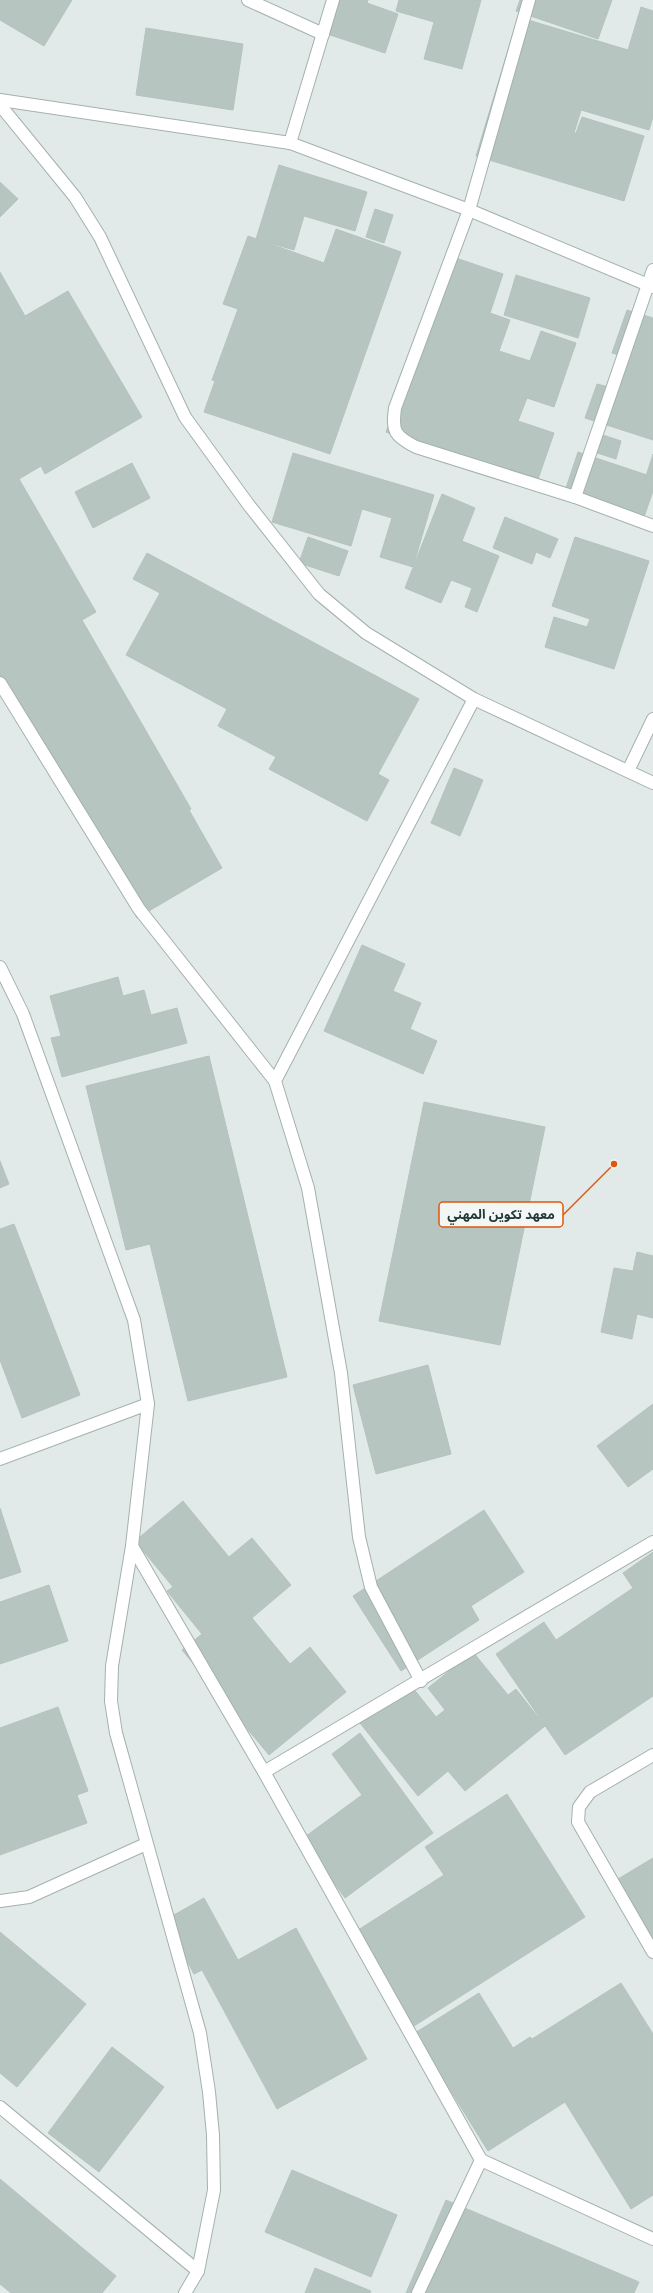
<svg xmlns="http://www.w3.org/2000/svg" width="653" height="2293" font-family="Roboto,'Noto Sans Arabic',sans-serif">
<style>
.building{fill:#b7c5c1;stroke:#b4c3bf}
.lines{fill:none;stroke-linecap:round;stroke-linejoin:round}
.minor-casing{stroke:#a4b1af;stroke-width:14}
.minor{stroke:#fff;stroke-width:12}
.leader{fill:none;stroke:#de570e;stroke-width:1.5}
.callout-dot{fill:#de570e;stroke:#f2f7f5;stroke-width:1.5}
.callout{fill:#f2f7f5;stroke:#de570e;stroke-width:1.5}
.callout-label{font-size:13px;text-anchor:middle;font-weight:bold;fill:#233937}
</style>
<rect width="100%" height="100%" fill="#e1eae8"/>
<g class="building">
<path d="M0 0H72L44 46 0 20Z"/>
<path d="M329 0H368L367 3 398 14 385 53 318 31Z"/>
<path d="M399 0H481L462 69 424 59 434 22 396 11Z"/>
<path d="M520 0H612L598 39 516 11Z"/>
<path d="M641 7 653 11V117L649 130 581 110 574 133H576L582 117 644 136 624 201 476 156 518 17 628 50Z"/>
<path d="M146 28 243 44 233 110 136 95Z"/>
<path d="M279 165 367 192 355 231 304 216 294 250 256 239Z"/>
<path d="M0 182 18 199 0 217Z"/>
<path d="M375 209 393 215 384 243 366 237Z"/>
<path d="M336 229 401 252 330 454 204 412 215 381 212 380 238 309 223 304 248 236 324 263Z"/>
<path d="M450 256 503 274 490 313 510 320 499 351 530 361 541 331 576 343 554 407 527 398 518 421 554 433 536 485 386 432Z"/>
<path d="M0 272 25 316 68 291 142 417 45 474 41 466 19 479 96 612 82 620 191 809 189 810 222 868 137 918 0 680Z"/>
<path d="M516 275 590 298 578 338 504 315Z"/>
<path d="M627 310 653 318V440L585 418 597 384 609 387 619 355 612 353Z"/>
<path d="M597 433 621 441 616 459 591 451Z"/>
<path d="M578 452 653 477V491L644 517 565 491Z"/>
<path d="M293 453 434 495 413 567 380 557 392 518 362 509 351 546 272 522Z"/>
<path d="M653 454V478L646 476Z"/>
<path d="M132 463 150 498 93 528 75 492Z"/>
<path d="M442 494 475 508 462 541 499 556 477 612 465 607 472 588 451 580 441 603 405 588Z"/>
<path d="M505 517 558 539 550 558 536 552 532 564 493 548Z"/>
<path d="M308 537 348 551 339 576 299 563Z"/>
<path d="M575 537 649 561 614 669 545 647 554 617 587 627 590 619 552 606Z"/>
<path d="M147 553 419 699 378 774 389 780 367 821 269 769 276 757 218 726 227 709 126 655 160 593 133 579Z"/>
<path d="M454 768 483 780 460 836 431 823Z"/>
<path d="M362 945 405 964 393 991 421 1003 410 1029 437 1041 423 1074 324 1031Z"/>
<path d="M118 977 123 996 144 990 151 1015 177 1008 187 1043 62 1077 51 1038 61 1036 50 996Z"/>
<path d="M209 1056 287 1377 188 1401 150 1244 126 1250 86 1086Z"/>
<path d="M424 1102 545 1127 500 1345 379 1321Z"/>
<path d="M0 1161 9 1184 0 1188Z"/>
<path d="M14 1224 80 1395 22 1418 0 1360V1229Z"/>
<path d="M637 1252 653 1256V1318L637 1314 632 1339 601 1332 614 1268 633 1271Z"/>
<path d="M428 1365 451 1454 376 1474 353 1385Z"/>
<path d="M653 1404V1469L628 1487 597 1446Z"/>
<path d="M183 1501 229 1557 252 1538 291 1585 252 1618 290 1664 310 1647 346 1692 269 1755 182 1650 202 1634 167 1591 173 1587 135 1541Z"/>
<path d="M0 1508 21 1572 0 1579Z"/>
<path d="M484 1510 524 1572 471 1606 479 1620 401 1671 353 1596Z"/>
<path d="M653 1552V1696L565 1755 496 1654 544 1622 556 1640 633 1588 623 1573Z"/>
<path d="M49 1585 68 1641 0 1664V1602Z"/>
<path d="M473 1652 508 1695 516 1689 545 1726 465 1791 448 1771 418 1796 360 1723 409 1683 436 1717 445 1710 428 1688Z"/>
<path d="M58 1707 88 1791 77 1795 87 1823 0 1855V1728Z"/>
<path d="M360 1733 433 1833 345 1898 302 1839 362 1795 332 1754Z"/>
<path d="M507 1794 585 1917 414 2026 355 1932 444 1875 425 1847Z"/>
<path d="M653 1858V1939L618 1879Z"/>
<path d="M204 1898 238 1960 296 1928 367 2059 277 2109 202 1970 194 1974 165 1920Z"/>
<path d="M0 1932 86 2004 17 2087 0 2073Z"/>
<path d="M621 1983 653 2034V2195L631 2209 565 2102 488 2151 415 2033 479 1993 513 2048 530 2037 532 2039Z"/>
<path d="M112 2047 164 2087 99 2172 48 2133Z"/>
<path d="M292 2170 397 2215 371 2277 265 2232Z"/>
<path d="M0 2179 116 2276 102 2293H11L0 2284Z"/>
<path d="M446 2200 639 2282 634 2293H406Z"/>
<path d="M315 2268 371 2291 370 2293H305Z"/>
</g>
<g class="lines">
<g class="minor-casing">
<g id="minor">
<path d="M248 0 323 34"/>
<path d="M529 0 469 210 395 408C392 431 394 436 416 447L575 497 653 526"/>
<path d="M0 100 290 143 469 210 653 287"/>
<path d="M0 105 75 197 100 237 185 417 248 504 319 594 366 633 474 699 653 783"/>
<path d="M290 143 333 0"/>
<path d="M575 497 653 270"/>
<path d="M0 683 139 909 275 1081"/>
<path d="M628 771 653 719"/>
<path d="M0 967 23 1014 134 1320 148 1404 132 1546 112 1666 111 1701 116 1733 200 2033 209 2092 213 2135 214 2190 198 2271 185 2293"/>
<path d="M0 1459 148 1404"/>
<path d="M132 1546 264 1772 481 2160"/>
<path d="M421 1681 371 1587 359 1537 341 1373 308 1188 275 1081 474 699"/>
<path d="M653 1755 590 1792 579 1807 578 1822 653 1952"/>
<path d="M264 1772 653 1542"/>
<path d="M0 1901 29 1897 146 1844"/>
<path d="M0 2107 198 2271"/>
<path d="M418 2293 481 2160 653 2239"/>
</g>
</g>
<use href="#minor" class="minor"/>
</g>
<path class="leader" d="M614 1164L563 1215"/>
<circle class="callout-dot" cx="614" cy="1164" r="4"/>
<rect class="callout" x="439" y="1202" width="124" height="25" rx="4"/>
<g class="callout-label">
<text x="501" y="1219">معهد تكوين المهني</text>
</g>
</svg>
